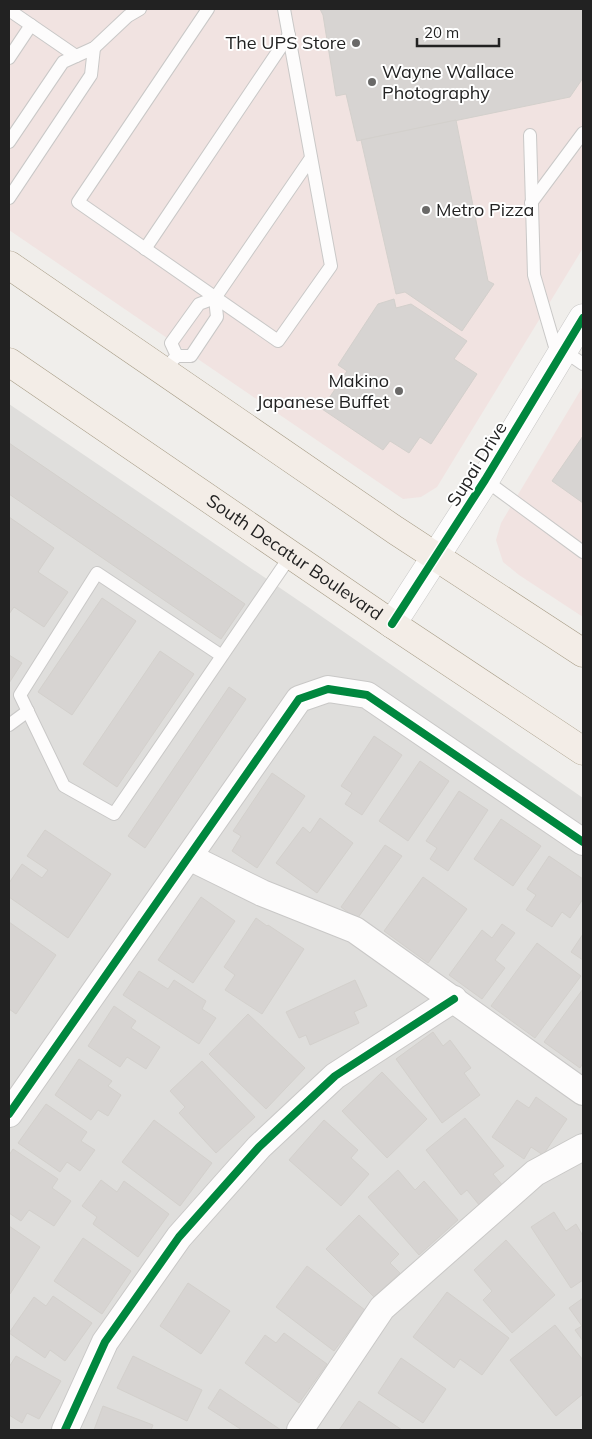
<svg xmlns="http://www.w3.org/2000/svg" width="592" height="1439" font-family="Mulish,sans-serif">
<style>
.residential{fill:#dfdedc}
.commercial{fill:#f1e3e1}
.building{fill:#d7d4d2;stroke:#d3d0cc}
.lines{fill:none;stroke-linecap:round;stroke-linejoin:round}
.service-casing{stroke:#c9c8c7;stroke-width:14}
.minor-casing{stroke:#c9c8c7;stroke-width:28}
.tertiary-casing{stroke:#c9c8c7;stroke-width:29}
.primary-casing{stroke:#a79c86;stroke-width:29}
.service{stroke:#fdfcfc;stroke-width:12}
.minor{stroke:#fdfcfc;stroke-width:26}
.tertiary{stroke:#fdfcfc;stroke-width:28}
.primary{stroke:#f3ede7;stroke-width:28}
.cycleway-casing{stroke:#fff;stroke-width:11}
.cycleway{stroke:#00873e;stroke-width:8}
.poi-dot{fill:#6a6968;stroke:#fff;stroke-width:2}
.labels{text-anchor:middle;stroke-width:4;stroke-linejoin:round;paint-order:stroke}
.poi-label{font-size:18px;fill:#222;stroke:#fff;text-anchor:end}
.street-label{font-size:18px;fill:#222;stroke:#fff}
</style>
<rect width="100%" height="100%" fill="#f0eeeb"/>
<path class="residential" d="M9 404 308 607 583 798V1430H9Z"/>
<g class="commercial">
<path d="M9 9H583V248L437 487 421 497 403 499 9 230Z"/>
<path d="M583 386V617L519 575 503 562 496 540 501 523Z"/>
</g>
<g class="building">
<path d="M320 9H583V78L570 97 357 141 346 94 336 96 323 15Z"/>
<path d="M456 120 488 281 494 284 462 331 405 292 396 294 361 140Z"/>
<path d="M394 299 396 308 411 304 467 341 454 359 477 374 431 444 420 437 409 453 390 441 383 450 322 409 347 371 338 365 378 304Z"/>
<path d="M583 436V503L552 481Z"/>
<path d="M9 443 245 604 221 639 9 494Z"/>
<path d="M9 517 54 548 38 572 68 592 44 627 14 607 9 614Z"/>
<path d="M102 598 136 621 72 715 38 692Z"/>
<path d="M160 651 194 674 117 787 83 764Z"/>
<path d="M9 655 22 663 9 683Z"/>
<path d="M229 687 246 699 145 848 128 836Z"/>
<path d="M374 736 402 755 362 815 345 804 352 793 341 786Z"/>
<path d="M420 761 449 781 408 841 379 821Z"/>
<path d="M272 773 305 796 257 868 232 851 241 836 233 831Z"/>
<path d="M459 791 488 810 448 871 430 859 437 848 426 841Z"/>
<path d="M320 818 353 843 317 893 276 863 303 827 310 833Z"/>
<path d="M501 819 541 846 513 886 474 859Z"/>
<path d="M45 830 111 874 68 938 9 897V883L22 864 42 878 48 870 27 856Z"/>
<path d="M385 845 402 856 357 919 341 907Z"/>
<path d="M549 856 583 879V899L570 918 562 912 552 927 526 910 536 895 527 889Z"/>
<path d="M423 877 467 909 428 963 384 931Z"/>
<path d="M201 897 235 921 193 983 158 960Z"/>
<path d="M256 918 267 926 268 925 304 949 262 1014 225 990 235 975 224 967Z"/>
<path d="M9 922 56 955 16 1014 9 1009Z"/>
<path d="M502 924 515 933 495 960 505 968 482 999 449 975 482 930 492 938Z"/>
<path d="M583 934V960L571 952Z"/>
<path d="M537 943 581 976 535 1038 491 1006Z"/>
<path d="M139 971 168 989 174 980 206 1001 202 1009 216 1018 199 1044 123 995Z"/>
<path d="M355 980 367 1006 354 1012 359 1023 310 1045 306 1035 299 1038 286 1012Z"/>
<path d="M583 989V1063L580 1068 544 1042Z"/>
<path d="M114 1006 136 1021 131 1028 160 1047 146 1069 127 1057 120 1067 88 1046Z"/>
<path d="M248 1014 305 1068 266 1109 209 1054Z"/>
<path d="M433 1032 443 1046 450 1040 471 1068 464 1073 480 1095 442 1123 396 1059Z"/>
<path d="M79 1059 112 1081 108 1086 121 1095 108 1116 98 1110 91 1120 55 1095Z"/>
<path d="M202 1061 255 1117 216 1153 179 1113 185 1107 170 1091Z"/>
<path d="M382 1072 427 1119 387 1158 342 1111Z"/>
<path d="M536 1097 567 1119 543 1155 531 1147 524 1159 492 1137 517 1100 529 1108Z"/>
<path d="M46 1104 87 1132 81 1141 95 1150 80 1171 67 1162 60 1172 18 1143Z"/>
<path d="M465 1118 504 1166 493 1174 504 1187 480 1206 467 1190 461 1195 426 1150Z"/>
<path d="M154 1120 212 1163 180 1206 122 1162Z"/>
<path d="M324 1120 358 1150 351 1158 369 1174 341 1206 289 1160Z"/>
<path d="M13 1149 58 1179 52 1188 71 1201 54 1226 29 1210 21 1221 9 1213V1155Z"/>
<path d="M398 1170 415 1190 424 1181 458 1220 419 1255 368 1197Z"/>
<path d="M101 1180 117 1192 124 1181 169 1214 138 1257 93 1224 97 1217 82 1206Z"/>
<path d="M554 1212 566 1231 576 1224 583 1236V1280L571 1288 531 1227Z"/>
<path d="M359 1215 399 1254 390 1263 400 1273 374 1297 326 1249Z"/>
<path d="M9 1226 40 1247 10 1294 9 1293Z"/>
<path d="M83 1238 131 1271 102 1314 54 1281Z"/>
<path d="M506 1240 555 1295 512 1333 483 1300 492 1291 474 1270Z"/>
<path d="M307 1266 365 1310 334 1351 276 1307Z"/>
<path d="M188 1283 230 1311 201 1354 160 1326Z"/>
<path d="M447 1292 509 1338 482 1375 460 1359 454 1368 413 1337Z"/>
<path d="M53 1296 92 1323 65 1361 50 1350 45 1358 9 1333 34 1297 46 1306Z"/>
<path d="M583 1298V1341L575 1330 582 1326 569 1308Z"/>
<path d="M555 1325 583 1360V1394L556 1416 510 1360Z"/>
<path d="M284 1333 327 1364 299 1403 245 1363 265 1335 276 1343Z"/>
<path d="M16 1356 61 1381 39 1419 27 1413 22 1423 9 1415V1367Z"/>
<path d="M133 1356 202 1390 187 1421 117 1388Z"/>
<path d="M401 1358 446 1389 423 1423 378 1393Z"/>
<path d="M220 1389 281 1430H242L208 1408Z"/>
<path d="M359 1401 402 1430H339Z"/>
<path d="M103 1406 153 1425 151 1430H94Z"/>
</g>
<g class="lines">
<g class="service-casing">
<g id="service">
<path d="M208 9 78 202 278 341 331 266 284 9"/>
<path d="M9 10 76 56"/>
<path d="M9 58 31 25"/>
<path d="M530 135 534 275 558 357"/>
<path d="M9 142 63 62 94 48 128 16 140 9"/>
<path d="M9 198 91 75 94 48"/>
<path d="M531 203 583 133"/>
<path d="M145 249 289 35"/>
<path d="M564 351 583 364"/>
<path d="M177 356 171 343 199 304 215 298 311 158"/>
<path d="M172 361 177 356H191L217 317 215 298"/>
<path d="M485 480 583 552"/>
<path d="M222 656 97 573 20 695 64 786 114 814 291 555"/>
<path d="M9 725 28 711"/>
</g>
</g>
<g class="minor-casing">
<g id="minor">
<path d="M189 857 262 893 355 930 583 1092"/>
<path d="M9 1114 299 699 328 689 367 695 583 842"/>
<path d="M65 1430 105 1342 179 1237 259 1147 335 1076 454 999"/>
<path d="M300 1430 382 1308 535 1173 583 1147"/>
</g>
</g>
<g class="tertiary-casing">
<path id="tertiary" d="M392 624 485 480 583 318"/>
</g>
<g class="primary-casing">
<g id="primary">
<path d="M9 265 395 530 583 653"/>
<path id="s1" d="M9 362 392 624 583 751"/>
</g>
</g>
<use href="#service" class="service"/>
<use href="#minor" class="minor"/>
<use href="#tertiary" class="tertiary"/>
<use href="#primary" class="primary"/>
<g class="cycleway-casing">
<g id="cycleway">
<path d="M392 624 485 480 583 318"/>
<path d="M9 1114 299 699 328 689 367 695 583 842"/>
<path d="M65 1430 105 1342 179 1237 259 1147 335 1076 454 999"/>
</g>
</g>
<use href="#cycleway" class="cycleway"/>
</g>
<g class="poi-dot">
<circle cx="356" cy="43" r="5"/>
<circle cx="372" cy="82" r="5"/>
<circle cx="426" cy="210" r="5"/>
<circle cx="399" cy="391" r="5"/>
</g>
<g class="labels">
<g class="poi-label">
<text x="346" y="49">The UPS Store</text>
<text x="382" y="78" text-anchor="start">Wayne Wallace<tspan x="382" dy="21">Photography</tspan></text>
<text x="436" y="216" text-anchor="start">Metro Pizza</text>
<text x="389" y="387">Makino<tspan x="389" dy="21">Japanese Buffet</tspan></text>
</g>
<g class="street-label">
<text transform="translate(477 464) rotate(-58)" y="6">Supai Drive</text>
<text dy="6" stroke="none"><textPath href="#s1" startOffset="346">South Decatur Boulevard</textPath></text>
</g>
</g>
<rect width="592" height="1439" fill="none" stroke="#222222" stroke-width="20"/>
<path d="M417 38v8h82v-8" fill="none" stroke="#222222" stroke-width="2.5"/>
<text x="424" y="38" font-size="15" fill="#222222" stroke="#ffffff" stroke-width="4" paint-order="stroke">20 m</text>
</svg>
